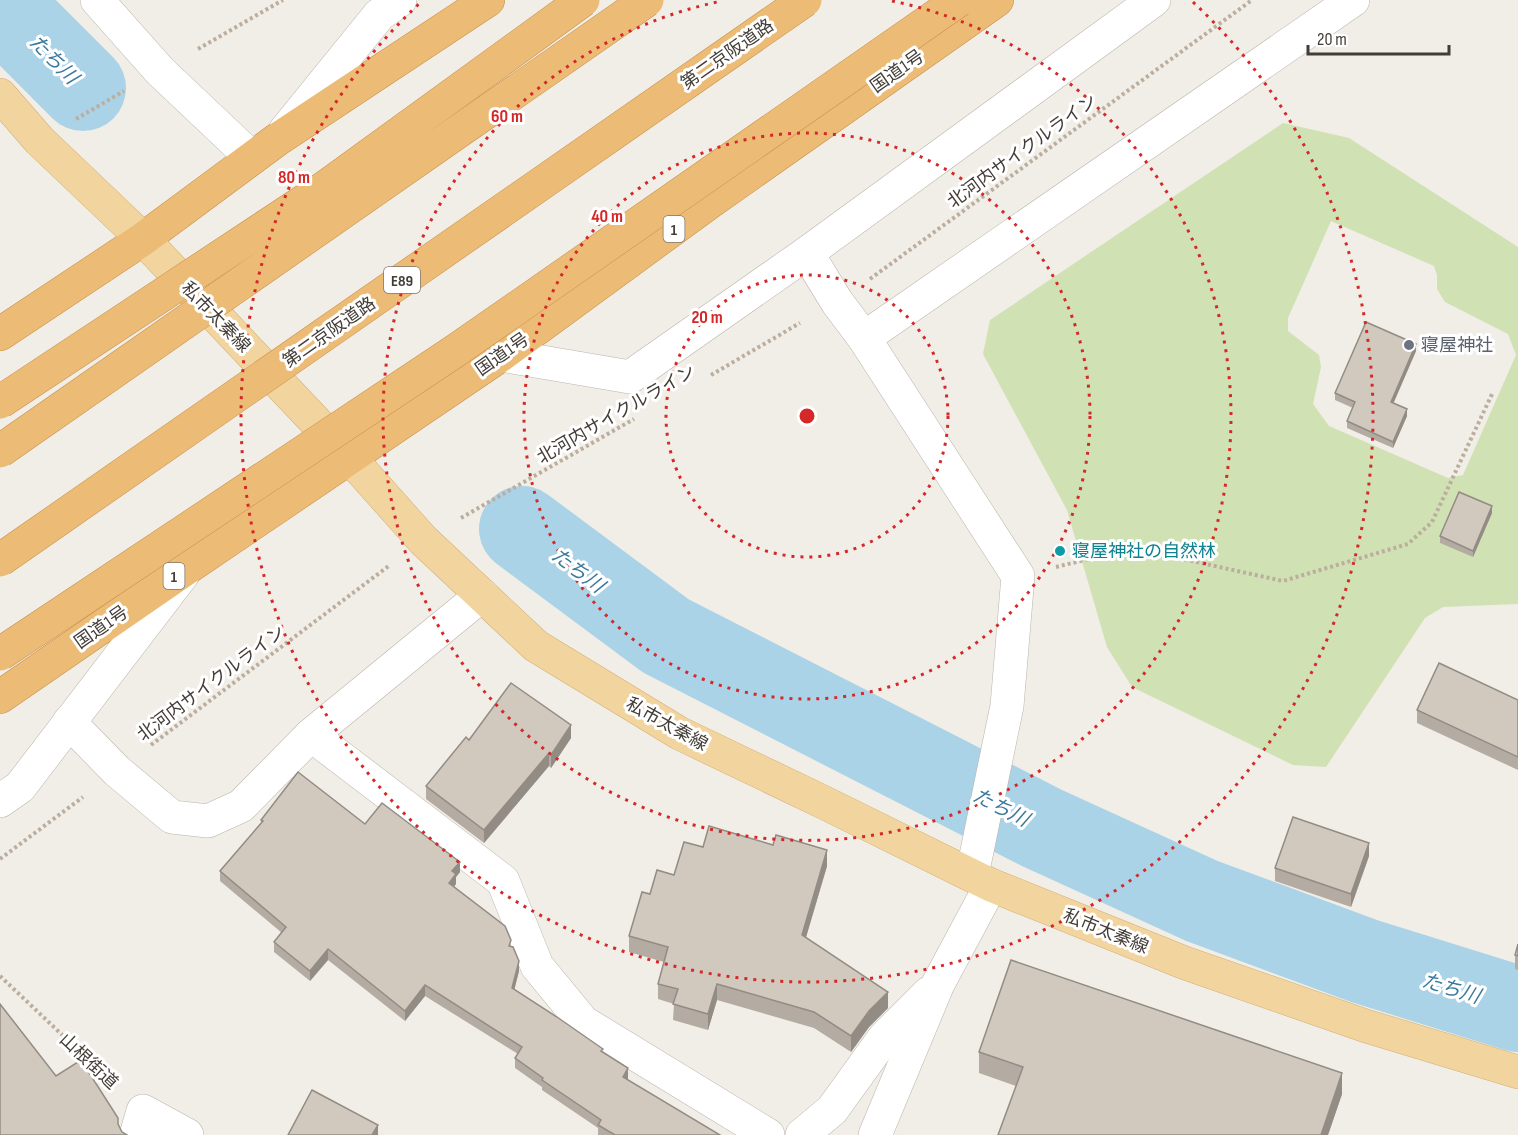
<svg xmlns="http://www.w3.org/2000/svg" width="1518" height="1135" font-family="'Sofia Sans Condensed','Noto Sans JP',sans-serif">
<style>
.green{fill:#d0e1b4;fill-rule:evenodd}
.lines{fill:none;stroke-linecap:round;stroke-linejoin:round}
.river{stroke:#aad3e7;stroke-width:86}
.minor-casing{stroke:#bbb4ab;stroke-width:34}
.major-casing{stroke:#d4af72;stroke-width:34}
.highway-casing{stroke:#c99048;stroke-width:34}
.path{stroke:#bbae9e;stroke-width:4;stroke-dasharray:3 3;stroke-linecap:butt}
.minor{stroke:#fff;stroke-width:33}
.major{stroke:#f2d49f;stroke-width:33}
.highway{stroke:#ecbc77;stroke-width:33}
.highway-bridge-casing{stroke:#c99048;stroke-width:34;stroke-linecap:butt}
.highway-bridge{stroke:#ecbc77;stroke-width:33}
.wall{fill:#b4aca3}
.shaded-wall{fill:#928c85}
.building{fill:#d1c8be;stroke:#928c85;stroke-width:1.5}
.ring{fill:none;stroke:#d62828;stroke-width:3;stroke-dasharray:3 6}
.worship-dot{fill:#6b7280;stroke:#fff;stroke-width:2}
.culture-dot{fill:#0f9aa8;stroke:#fff;stroke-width:2}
.labels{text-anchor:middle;stroke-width:6;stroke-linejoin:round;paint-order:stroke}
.shield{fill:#fff;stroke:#7b7773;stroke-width:1.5}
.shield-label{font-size:16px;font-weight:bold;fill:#433d37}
.street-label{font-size:18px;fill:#433d37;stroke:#fff}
.worship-label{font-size:18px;fill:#5b616d;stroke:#fff;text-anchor:start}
.culture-label{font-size:18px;fill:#0d838f;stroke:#fff;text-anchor:start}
.water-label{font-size:20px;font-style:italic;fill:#3b7a9b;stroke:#fff}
.centre{fill:#d62828;stroke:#fff;stroke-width:3}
.ring-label{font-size:18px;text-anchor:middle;font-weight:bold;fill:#d62828;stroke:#fff;stroke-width:6;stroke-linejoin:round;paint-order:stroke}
</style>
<rect width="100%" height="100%" fill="#f1ede7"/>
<path class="green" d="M1283 123 1349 138 1518 247V604L1443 607 1425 618 1326 767 1293 765 1132 687 1107 647 1067 510 983 354 990 320ZM1331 221 1434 266 1437 275V289L1445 302 1508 334 1516 355 1463 475 1448 478 1329 426 1313 404 1321 367 1319 355 1288 331V318Z"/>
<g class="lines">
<g class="river">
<path d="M0 5 83 88"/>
<path d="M522 529 666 636 1042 828 1202 901 1364 961 1518 1009"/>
</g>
<g class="minor-casing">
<g id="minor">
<path d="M97 0 160 71 252 158"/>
<path d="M285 131 379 15 400 0"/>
<path d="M807 253 837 302 864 338 1018 576 1007 706 972 875"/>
<path d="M864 338 1353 0"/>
<path d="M501 355 630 377 807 253 1154 0"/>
<path d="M69 722 117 771 172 817 208 821 241 806 311 735 482 595"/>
<path d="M311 735 503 881 537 966 583 1022 768 1135"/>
<path d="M0 801 20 787 183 574"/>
<path d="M136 1135 143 1111 187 1135"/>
<path d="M802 1135 832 1110 884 1038 929 993"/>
<path d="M875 1135 938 984 991 885"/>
</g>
</g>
<g class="major-casing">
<path id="major" d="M0 95 39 140 143 239 350 458 423 540 536 646 679 733 825 803 991 885 1185 963 1366 1026 1518 1072"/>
</g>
<g class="highway-casing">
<g id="highway">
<path d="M0 334 143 239 278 139 488 0"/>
<path d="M0 697 190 566 501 355 710 202 997 0"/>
</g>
</g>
<g class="path">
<path d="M198 49 283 0"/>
<path d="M76 119 124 91"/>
<path d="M870 279 1252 0"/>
<path d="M711 375 800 323"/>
<path d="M461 518 634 419"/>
<path d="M1056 567 1133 548 1283 581 1408 544 1432 522 1493 392"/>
<path d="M151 745 390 565"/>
<path d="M0 859 83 797"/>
<path d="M0 976 113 1083"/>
</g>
<use href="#minor" class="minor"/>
<use href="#major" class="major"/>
<use href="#highway" class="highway"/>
<g class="highway-bridge-casing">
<g id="highway-bridge">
<path d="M0 402 324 188 583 0"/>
<path d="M0 451 647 0"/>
<path d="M0 560 805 0"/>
<path d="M0 654 455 351 959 0"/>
</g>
</g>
<use href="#highway-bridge" class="highway-bridge"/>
</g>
<g class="wall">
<path d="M1416 351 1393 403 1407 416 1393 448 1347 428V421L1353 408 1335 400V393Z"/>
<path d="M1492 513 1473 557 1440 543V536Z"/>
<path d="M1518 700V770L1417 723V710Z"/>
<path d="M571 738 551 768 549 766 484 843 426 799V786L469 740Z"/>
<path d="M261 820 365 824 460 872 456 877V884L454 886 511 946 519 971 514 990 603 1052 628 1079V1080L720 1135H598V1128L542 1090V1087L515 1068V1058L518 1054 425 996 405 1021 328 960 310 981 274 952V942L282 933 220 881V871L261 824Z"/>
<path d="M703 847 827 866 806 937 888 1008 869 1027 851 1052 814 1028 717 1000 708 1030 673 1020 674 1004 658 999V984L664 962 629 952V936L650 894 674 875Z"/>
<path d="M1369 856 1351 907 1275 881V868Z"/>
<path d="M1518 944V970L1515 969V955Z"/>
<path d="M979 1052 1342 1094 1328 1135H998L1016 1086 979 1073Z"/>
</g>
<g class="shaded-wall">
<path d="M1416 344V351L1391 409V402Z"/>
<path d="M1407 409V416L1393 448V442Z"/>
<path d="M1492 506V513L1473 557V551Z"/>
<path d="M571 725V738L551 768V755Z"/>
<path d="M549 753V766L484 843V830Z"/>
<path d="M1369 843V856L1351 907V894Z"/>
<path d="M827 850V866L802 951V935Z"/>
<path d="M460 862V872L456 877V884L449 893V883L452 871Z"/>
<path d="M328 949V960L310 981V971Z"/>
<path d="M519 961V971L512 999V988Z"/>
<path d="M717 984V1000L708 1030V1014Z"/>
<path d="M425 985V996L405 1021V1011Z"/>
<path d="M888 992V1008L869 1027 851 1052V1036L869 1011Z"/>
<path d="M628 1068V1079L623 1087V1077Z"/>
<path d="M1342 1073V1094L1328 1135H1321Z"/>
<path d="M378 1125V1135H372Z"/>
</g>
<g class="building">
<path d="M1366 322 1416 344 1391 402 1407 409 1393 442 1347 421 1355 402 1335 393Z"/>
<path d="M1459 492 1492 506 1473 551 1440 536Z"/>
<path d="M1439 663 1518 700V757L1417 710Z"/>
<path d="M511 683 571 725 551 755 549 753 484 830 426 786 466 737 469 740Z"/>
<path d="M298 772 365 824 382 803 460 862 452 871 456 874 449 883 505 926 511 940 509 946 513 947 519 961 512 988 557 1017 603 1049 601 1051 628 1068 623 1077 720 1135H615L598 1125 601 1120 542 1080 543 1078 515 1058 522 1047 425 985 405 1011 328 949 310 971 274 942 286 927 220 871 263 821 261 820Z"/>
<path d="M1293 817 1369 843 1351 894 1275 868Z"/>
<path d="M709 826 773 845 776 835 827 850 802 935 888 992 869 1011 851 1036 814 1012 717 984 708 1014 673 1004 678 989 658 984 668 947 629 936 642 892 650 894 657 870 674 875 684 842 703 847Z"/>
<path d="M1518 944V956L1515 955Z"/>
<path d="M1011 960 1342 1073 1321 1135H998L1023 1067 979 1052Z"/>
<path d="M0 1004 56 1076 81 1060 118 1118V1124L122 1132 127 1135H0Z"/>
<path d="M312 1090 378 1125 372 1135H288Z"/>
</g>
<g class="ring">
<circle cx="807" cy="416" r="141"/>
<circle cx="807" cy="416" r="283"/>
<path d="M892 1A424 424 0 1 1 722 1"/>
<path d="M1193 2A566 566 0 1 1 421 2"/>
</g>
<circle class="worship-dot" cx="1409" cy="345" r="6"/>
<circle class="culture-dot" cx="1060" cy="551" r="6"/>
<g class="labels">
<g class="shield">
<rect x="663.5" y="216" width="21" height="26" rx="4.5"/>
<rect x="384" y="267" width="36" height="26" rx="4.5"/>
<rect x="163.5" y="563" width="21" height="26" rx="4.5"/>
</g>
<g class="shield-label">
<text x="674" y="235">1</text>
<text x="402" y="286">E89</text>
<text x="174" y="582">1</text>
</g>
<g class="street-label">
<text transform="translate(727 54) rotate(-35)" y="6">第二京阪道路</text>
<text transform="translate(897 71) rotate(-35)" y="6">国道1号</text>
<text transform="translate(1022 151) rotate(-36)" y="6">北河内サイクルライン</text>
<text transform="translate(216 317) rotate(46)" y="6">私市太秦線</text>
<text transform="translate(329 332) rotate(-35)" y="6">第二京阪道路</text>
<text transform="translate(502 354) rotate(-35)" y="6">国道1号</text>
<text transform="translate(616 414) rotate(-30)" y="6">北河内サイクルライン</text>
<text transform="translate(101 627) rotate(-35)" y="6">国道1号</text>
<text transform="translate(211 683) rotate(-37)" y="6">北河内サイクルライン</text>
<text transform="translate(667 724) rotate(29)" y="6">私市太秦線</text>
<text transform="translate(1106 931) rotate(22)" y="6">私市太秦線</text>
<text transform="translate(89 1061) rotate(43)" y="6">山根街道</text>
</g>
<g class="worship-label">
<text x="1421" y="351">寝屋神社</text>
</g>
<g class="culture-label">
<text x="1072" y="557">寝屋神社の自然林</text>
</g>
<g class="water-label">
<text transform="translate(54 59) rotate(45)" y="7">たち川</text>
<text transform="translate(578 570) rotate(37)" y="7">たち川</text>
<text transform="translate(1001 807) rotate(27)" y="7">たち川</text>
<text transform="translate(1451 988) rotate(17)" y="7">たち川</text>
</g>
</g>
<circle cx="807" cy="416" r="9" class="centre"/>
<g class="ring-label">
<text x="507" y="122">60 m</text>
<text x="294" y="183">80 m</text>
<text x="607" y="222">40 m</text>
<text x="707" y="323">20 m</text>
</g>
<path d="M1308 45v9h141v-9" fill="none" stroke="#433d37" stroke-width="3"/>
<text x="1317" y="45" font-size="18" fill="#433d37" stroke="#ffffff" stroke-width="4.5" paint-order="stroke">20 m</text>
</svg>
